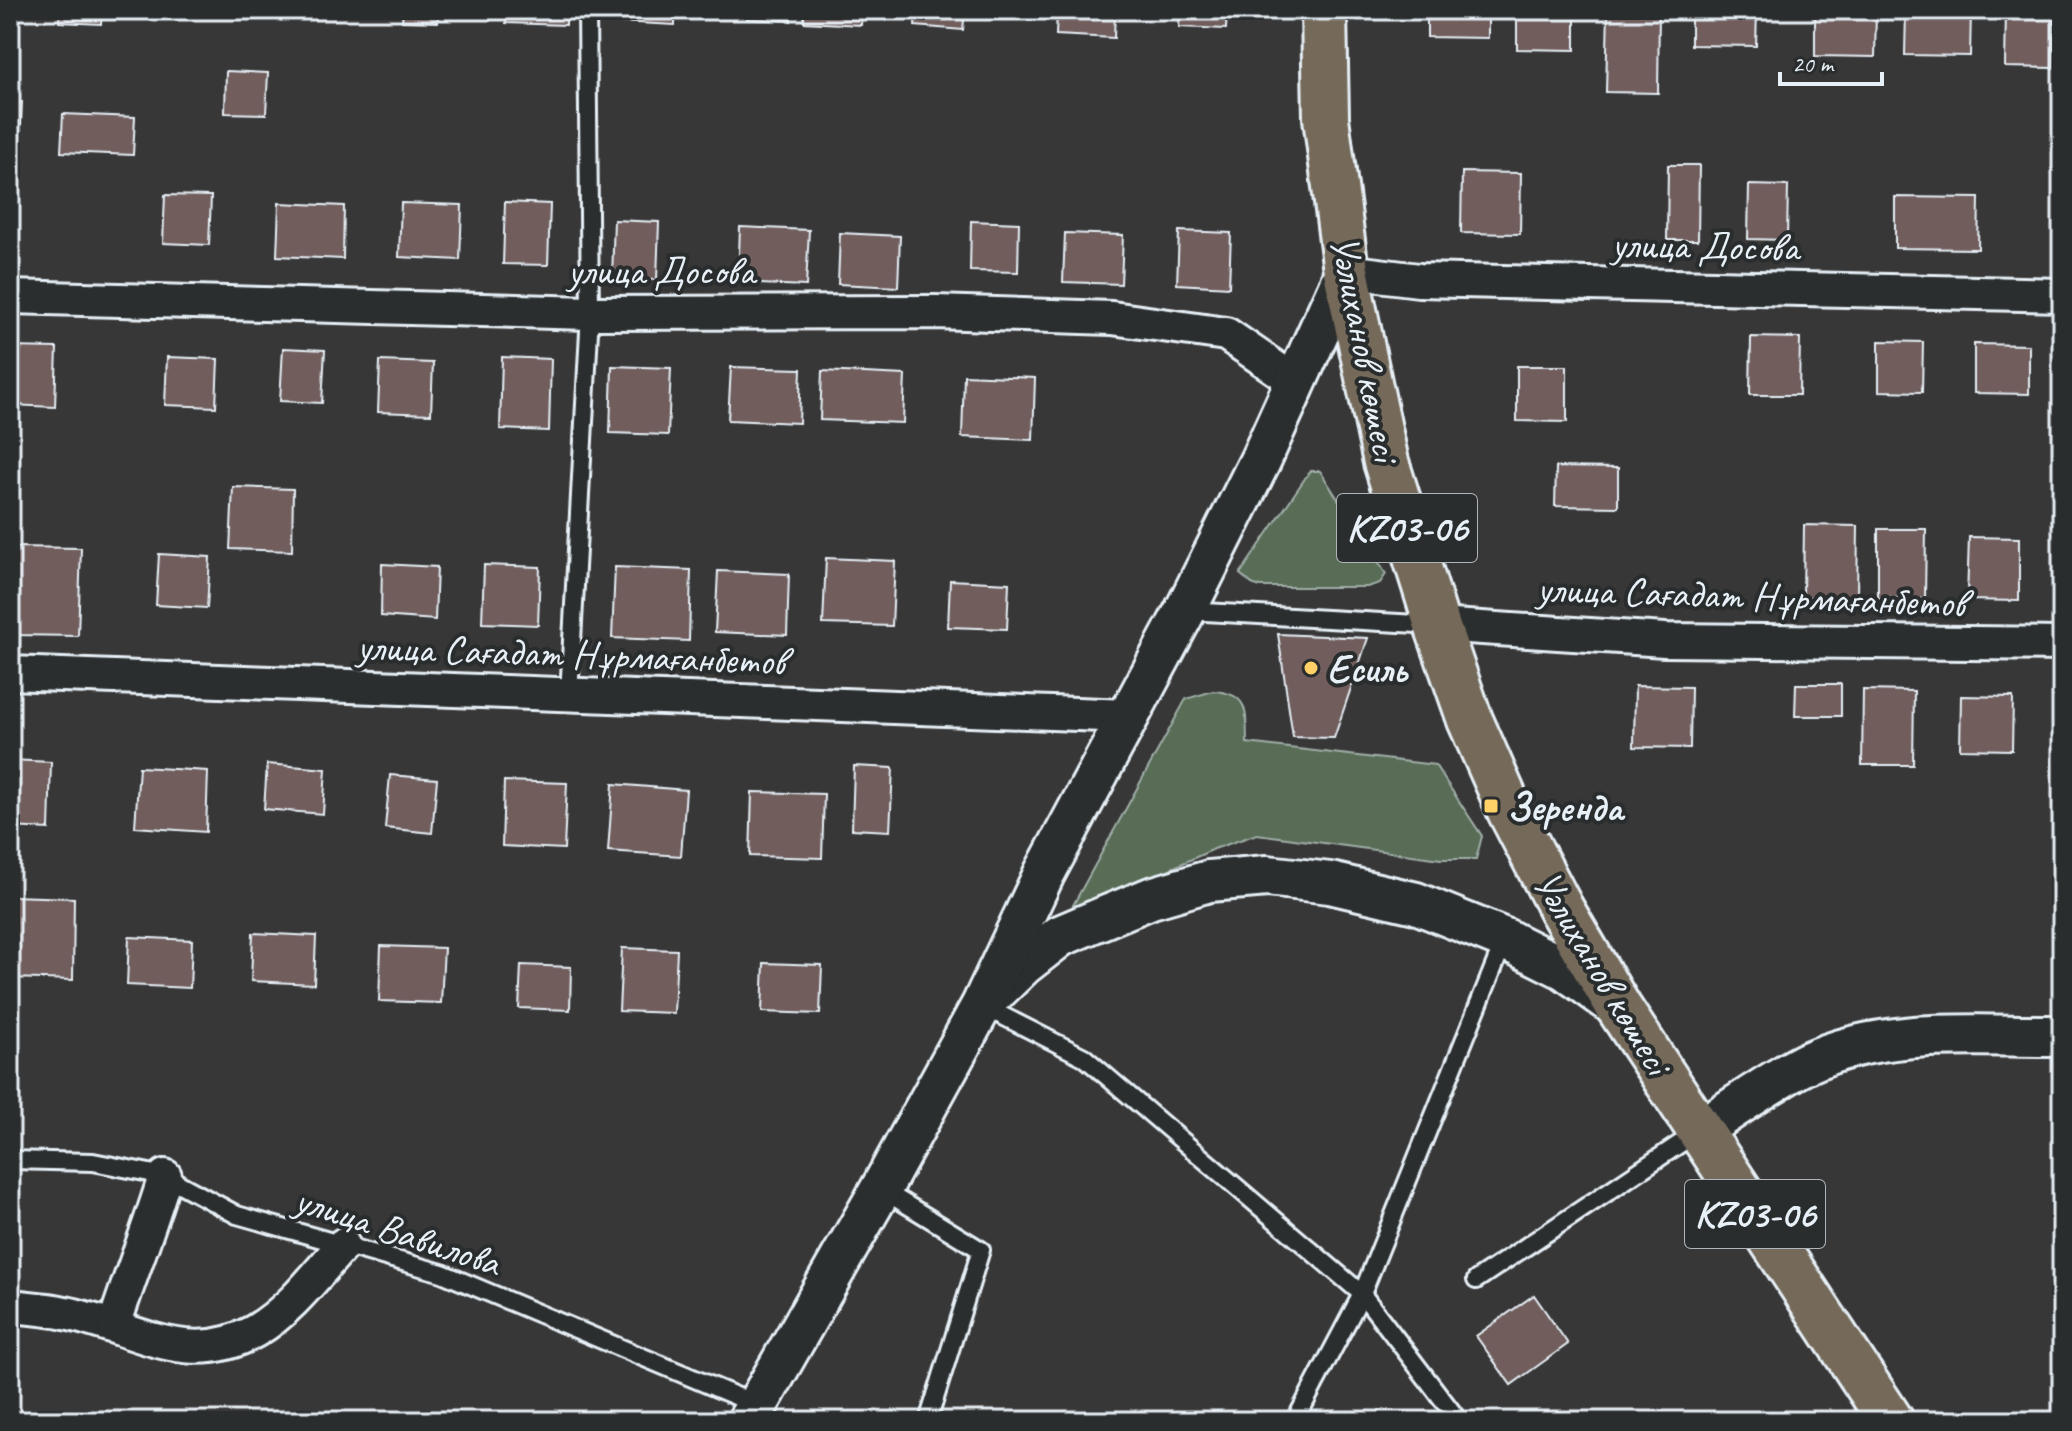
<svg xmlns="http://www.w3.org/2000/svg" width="2072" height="1431" font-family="Caveat,sans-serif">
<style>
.green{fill:#586c57;stroke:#a0aea8;stroke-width:2}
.building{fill:#6f5d5c;stroke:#e8f1f8;stroke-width:2}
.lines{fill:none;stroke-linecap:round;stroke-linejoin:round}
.service-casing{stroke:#e8f1f8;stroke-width:22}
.minor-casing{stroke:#e8f1f8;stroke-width:38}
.tertiary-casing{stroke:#e8f1f8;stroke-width:46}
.primary-casing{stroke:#e8f1f8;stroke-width:50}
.service{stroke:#2a2d2e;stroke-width:16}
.minor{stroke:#2a2d2e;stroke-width:32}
.tertiary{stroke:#2a2d2e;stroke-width:40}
.primary{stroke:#746a5a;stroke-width:44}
.poi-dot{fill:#ffd166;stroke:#2a2d2e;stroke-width:3}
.labels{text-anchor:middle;stroke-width:8;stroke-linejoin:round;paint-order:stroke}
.shield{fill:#2a2d2e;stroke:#afb6bb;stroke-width:2}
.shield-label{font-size:38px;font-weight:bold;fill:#e8f1f8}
.street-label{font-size:40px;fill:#e8f1f8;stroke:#2a2d2e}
.poi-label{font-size:40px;font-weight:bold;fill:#e8f1f8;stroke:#2a2d2e;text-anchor:start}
</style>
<rect width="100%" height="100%" fill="#383737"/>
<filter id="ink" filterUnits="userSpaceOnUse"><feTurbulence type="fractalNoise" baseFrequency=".0125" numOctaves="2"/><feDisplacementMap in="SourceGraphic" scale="16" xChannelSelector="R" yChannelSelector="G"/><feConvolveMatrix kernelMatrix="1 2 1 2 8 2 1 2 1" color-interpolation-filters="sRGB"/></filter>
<g filter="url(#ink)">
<g class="green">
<path d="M1310 471H1320L1386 574 1380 583 1367 587H1260L1252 584 1240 574Z"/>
<path d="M1213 691C1250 693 1246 713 1247 743L1435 765 1482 836 1476 859H1441L1257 834 1214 849 1079 910 1072 907 1186 699Z"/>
</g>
<g class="building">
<path d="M10 10H18L17 27H10Z"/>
<path d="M60 10H102L101 24 59 22Z"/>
<path d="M403 10H438V22L402 21Z"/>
<path d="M507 10H566V25L506 23Z"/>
<path d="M618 10H675V25L618 22Z"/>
<path d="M748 10H791V21L747 19Z"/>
<path d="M804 10H862L861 25 804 22Z"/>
<path d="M916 10H965L963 30 915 26Z"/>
<path d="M1057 10H1115L1114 38 1056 35Z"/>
<path d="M1180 10H1227L1226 29 1179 27Z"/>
<path d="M1427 10H1488V38L1427 37Z"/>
<path d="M1517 10H1575V50L1517 49Z"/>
<path d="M1608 10H1659L1658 93 1606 92Z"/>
<path d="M1691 10H1757L1756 46 1691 45Z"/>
<path d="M1815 10H1876L1875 57 1815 56Z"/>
<path d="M1906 10H1971L1970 56 1905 55Z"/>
<path d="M2006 10H2054L2053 68 2005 67Z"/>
<path d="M226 71 268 73 266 114 225 113Z"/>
<path d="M10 102H22L20 145H10Z"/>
<path d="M63 114 135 117 133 155 61 152Z"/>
<path d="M1668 165H1699L1698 240H1667Z"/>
<path d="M1462 172 1521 173 1520 234 1461 233Z"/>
<path d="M1749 185 1788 186 1787 240 1748 239Z"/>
<path d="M165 195 211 196 209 245 163 243Z"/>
<path d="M1895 197 1979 198 1978 249 1895 248Z"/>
<path d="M505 202 550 204 548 265 503 264Z"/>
<path d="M279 203 344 206 343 259 277 256Z"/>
<path d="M401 203 462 205 460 260 399 257Z"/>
<path d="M614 220 659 222 657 280 612 278Z"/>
<path d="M971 221 1019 223 1018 272 970 271Z"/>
<path d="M740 227 809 230 806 286 738 283Z"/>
<path d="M1179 231 1231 233 1229 287 1177 284Z"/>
<path d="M840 233 900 236 898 287 838 284Z"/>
<path d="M1065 233 1123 235 1121 284 1063 282Z"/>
<path d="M1751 337 1800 338 1799 395H1750Z"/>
<path d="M1879 341 1923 342 1922 392 1879 391Z"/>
<path d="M1974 344 2029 345V394L1974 393Z"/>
<path d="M10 347 57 348 55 407 10 405Z"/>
<path d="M283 348 325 350 322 403 280 401Z"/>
<path d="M167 357 218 359 216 407 165 405Z"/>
<path d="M502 357 551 359 549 431 500 429Z"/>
<path d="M380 361 433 363 431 414 378 412Z"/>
<path d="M612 366 671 368 668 435 610 433Z"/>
<path d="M1517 366H1567V422L1517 421Z"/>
<path d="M731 367 801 369 799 423 728 420Z"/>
<path d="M822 371 905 375 903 423 820 420Z"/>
<path d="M964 375 1035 378 1033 440 962 437Z"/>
<path d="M1556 467 1618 468V507L1555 506Z"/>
<path d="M233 487 293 489 292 551 230 549Z"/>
<path d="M1804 525 1858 526 1857 597H1803Z"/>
<path d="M1878 529H1926L1925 599 1878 598Z"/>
<path d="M1969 537 2019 538V601L1967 600Z"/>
<path d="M15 547 81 548 78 636 13 635Z"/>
<path d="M159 554 210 557 207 608 156 605Z"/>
<path d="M826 558 895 561 892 626 823 624Z"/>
<path d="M382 564 437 567 435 620 381 616Z"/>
<path d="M484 565 540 567 538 625 482 623Z"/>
<path d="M615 567 691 570 689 641 612 638Z"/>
<path d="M718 571 789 574 787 635 715 632Z"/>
<path d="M950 580 1009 583 1007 629 948 627Z"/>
<path d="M1278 634 1368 638 1334 738 1293 737Z"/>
<path d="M1796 684H1841V716H1795Z"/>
<path d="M1635 686 1691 687 1690 748 1634 747Z"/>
<path d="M1863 690 1914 691 1913 765H1862Z"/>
<path d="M1961 696 2013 697 2012 750 1960 749Z"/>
<path d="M10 760 51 762 49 829 10 827Z"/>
<path d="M267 764 326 769 323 814 264 809Z"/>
<path d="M854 766 893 768 890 831 852 829Z"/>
<path d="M139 767 208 771 206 832 135 827Z"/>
<path d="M390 775 437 779 432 833 385 828Z"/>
<path d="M504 781 567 783 564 849 502 846Z"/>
<path d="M613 784 686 790 681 856 608 851Z"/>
<path d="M752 792 824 794 822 858 750 856Z"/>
<path d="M10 896 74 898 73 980 10 978Z"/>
<path d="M253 933 316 936 314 984 251 981Z"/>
<path d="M129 937 192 940 190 988 127 985Z"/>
<path d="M381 946 444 948 441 1003 379 1001Z"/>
<path d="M622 948 677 950 674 1013 619 1011Z"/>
<path d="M764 963 822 965 820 1014 762 1012Z"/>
<path d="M521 965 571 967 570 1010 519 1008Z"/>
<path d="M1534 1295 1568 1344 1511 1385 1476 1336Z"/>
</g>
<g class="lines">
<g class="service-casing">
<g id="service">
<path d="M1187 611 1435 625"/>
<path d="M569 695 590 313 587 10"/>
<path d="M983 1006 1084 1057 1362 1294 1459 1421"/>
<path d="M10 1160 93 1162 165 1176 237 1215 442 1273 757 1405"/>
<path d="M881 1189 981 1250 928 1421"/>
<path d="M1476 1280 1699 1131"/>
<path d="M1295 1421 1362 1294 1505 939"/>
</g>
</g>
<g class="minor-casing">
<g id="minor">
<path d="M1346 271 1419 280 2062 295"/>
<path d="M10 297 590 313 935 312 1112 318 1226 334 1296 382"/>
<path d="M1437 625 1665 640 2062 644"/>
<path d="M10 673 1128 716"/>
<path d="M10 1306C28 1308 47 1309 65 1313 132 1326 188 1370 255 1331 290 1311 317 1274 343 1245"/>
<path d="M114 1326C130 1276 150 1227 165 1176"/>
</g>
</g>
<g class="tertiary-casing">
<g id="tertiary">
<path d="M996 991 1023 965 1060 936 1100 919 1151 898 1209 881 1267 876 1330 883 1416 903 1505 939 1565 969 1619 1008"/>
<path d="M1700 1130C1735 1108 1772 1080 1809 1062 1887 1026 1979 1037 2062 1036"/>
<path d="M748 1421 881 1189 982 1005 1044 874 1185 611 1261 459 1346 271"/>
</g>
</g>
<g class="primary-casing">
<path id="primary" d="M1324 10 1326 118 1346 271 1369 382 1386 462 1437 625 1470 720 1510 811 1561 909 1619 1008 1891 1421"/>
</g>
<use href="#service" class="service"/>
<use href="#minor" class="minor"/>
<use href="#tertiary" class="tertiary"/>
<use href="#primary" class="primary"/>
</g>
</g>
<g class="poi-dot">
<circle cx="1311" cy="668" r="8"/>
<rect x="1483" y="798" width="16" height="16" rx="4"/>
</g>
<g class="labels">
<g class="shield">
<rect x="1337" y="494" width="140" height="68" rx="6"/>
<rect x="1685" y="1180" width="140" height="68" rx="6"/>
</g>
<g class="shield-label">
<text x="1407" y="541">KZ03-06</text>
<text x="1755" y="1227">KZ03-06</text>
</g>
<g class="street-label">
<text transform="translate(1705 245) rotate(1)" y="14">улица Досова</text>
<text x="661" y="284">улица Досова</text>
<text transform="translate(1366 348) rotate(79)" y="14">Уәлиханов көшесі</text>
<text transform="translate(1751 595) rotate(2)" y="14">улица Сағадат Нұрмағанбетов</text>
<text transform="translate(571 653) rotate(2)" y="14">улица Сағадат Нұрмағанбетов</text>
<text transform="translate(1603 972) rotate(59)" y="14">Уәлиханов көшесі</text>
<text transform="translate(398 1230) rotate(18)" y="14">улица Вавилова</text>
</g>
<g class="poi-label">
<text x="1327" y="682">Есиль</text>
<text x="1507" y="820">Зеренда</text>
</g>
</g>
<rect width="2072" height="1431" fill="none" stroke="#2a2d2e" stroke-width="40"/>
<rect x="20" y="20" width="2032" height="1391" fill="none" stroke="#e8f1f8" stroke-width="3" filter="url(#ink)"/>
<path d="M1780 72v12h102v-12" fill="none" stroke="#e8f1f8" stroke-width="4"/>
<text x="1792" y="72" font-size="24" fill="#e8f1f8" stroke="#2a2d2e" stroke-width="6" paint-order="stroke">20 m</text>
</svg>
